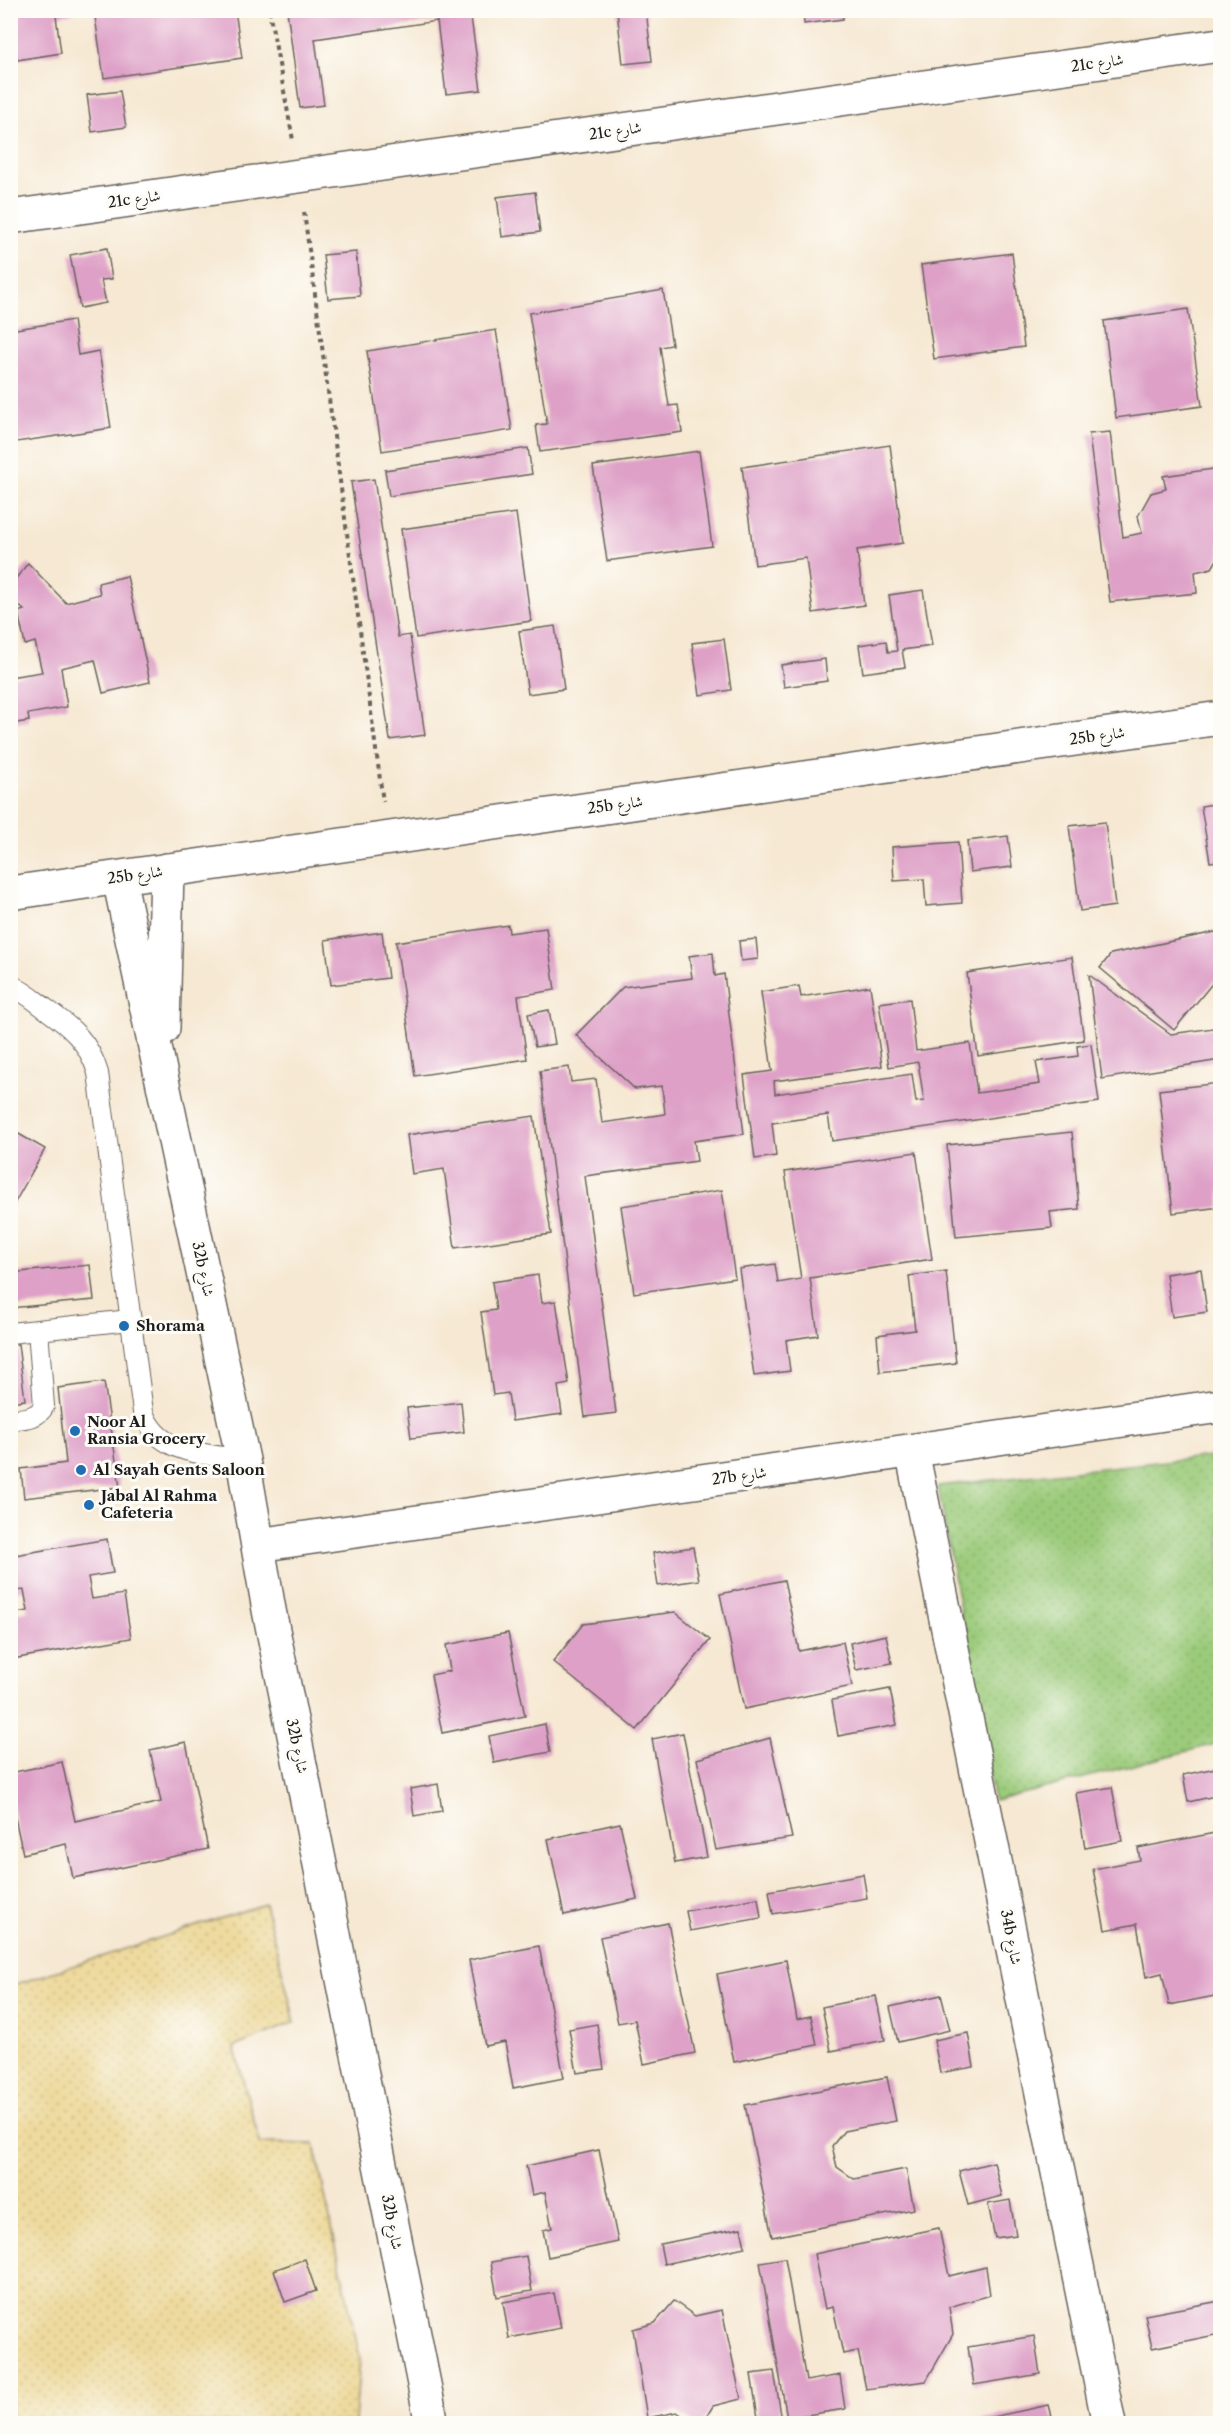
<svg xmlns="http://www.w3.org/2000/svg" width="1231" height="2434" font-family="'Libre Caslon Text',Amiri,serif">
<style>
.green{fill:url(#green-dots);stroke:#5c744b;stroke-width:1.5}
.sand{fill:url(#sand-dots);stroke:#857b5d;stroke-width:1.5}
.building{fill:#dea0c7}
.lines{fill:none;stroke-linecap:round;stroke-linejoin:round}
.lane-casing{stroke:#68635c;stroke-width:22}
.street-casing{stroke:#68635c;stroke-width:36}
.path{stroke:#68635c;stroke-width:4;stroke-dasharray:4.5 4.5;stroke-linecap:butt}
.lane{stroke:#fff;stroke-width:20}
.street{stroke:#fff;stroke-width:33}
.poi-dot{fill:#1f6fb2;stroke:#fdfcf7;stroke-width:2}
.labels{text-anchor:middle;stroke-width:6;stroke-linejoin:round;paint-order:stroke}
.street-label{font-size:15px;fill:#1c1c1c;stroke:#fdfcf7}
.poi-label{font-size:15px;font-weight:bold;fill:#1c1c1c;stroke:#fdfcf7;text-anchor:start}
</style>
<defs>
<pattern id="green-dots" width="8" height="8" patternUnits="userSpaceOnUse" patternTransform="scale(1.5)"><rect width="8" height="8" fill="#9bcb7a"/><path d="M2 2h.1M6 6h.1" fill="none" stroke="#85ae69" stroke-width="1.8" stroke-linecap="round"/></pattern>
<pattern id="sand-dots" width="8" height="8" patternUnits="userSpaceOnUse" patternTransform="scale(1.5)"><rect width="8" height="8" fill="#eeda9e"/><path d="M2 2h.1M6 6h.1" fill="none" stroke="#ccba88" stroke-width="1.8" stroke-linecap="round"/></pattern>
</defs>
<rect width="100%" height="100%" fill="#fdfcf7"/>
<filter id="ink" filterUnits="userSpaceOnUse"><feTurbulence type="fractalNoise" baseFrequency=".0167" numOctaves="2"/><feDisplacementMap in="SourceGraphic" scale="12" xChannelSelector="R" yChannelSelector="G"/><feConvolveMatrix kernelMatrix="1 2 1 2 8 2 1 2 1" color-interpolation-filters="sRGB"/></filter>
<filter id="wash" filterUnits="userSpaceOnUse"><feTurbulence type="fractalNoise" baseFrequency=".008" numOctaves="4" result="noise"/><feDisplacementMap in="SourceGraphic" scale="24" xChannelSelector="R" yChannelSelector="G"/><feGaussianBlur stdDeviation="1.35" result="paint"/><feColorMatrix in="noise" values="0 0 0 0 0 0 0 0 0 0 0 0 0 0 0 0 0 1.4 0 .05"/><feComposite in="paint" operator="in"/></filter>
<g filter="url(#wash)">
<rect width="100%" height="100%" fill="#f6e8d2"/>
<path class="green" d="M1220 1455V1743L994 1801 938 1486Z"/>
<path class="sand" d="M265 1904 295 2022 234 2047 260 2143 314 2144 360 2358 355 2421 353 2423H11L10 1986Z"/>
<g id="blocks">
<g class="building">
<path d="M10 10H74V13L56 16 61 53 10 61Z"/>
<path d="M94 10H235L242 58 104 78Z"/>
<path d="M287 10H470L481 90 446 94 437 21 315 39 324 105 300 108Z"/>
<path d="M626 10H646L652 61 623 64 617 11Z"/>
<path d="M803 10H842L843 19 804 24Z"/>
<path d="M120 91 126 127 92 132 87 95Z"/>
<path d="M535 192 540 232 502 237 497 197Z"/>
<path d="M107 248 112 279 101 280 106 303 80 308 70 255Z"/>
<path d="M356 252 360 296 328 299 323 255Z"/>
<path d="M1012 253 1024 347 934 359 921 265Z"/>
<path d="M663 290 672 345 660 347 669 406 678 405 682 432 540 452 536 425 547 424 529 313Z"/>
<path d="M1188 309 1202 406 1116 418 1104 321Z"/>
<path d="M73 320 78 355 99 351 111 428 10 443V330Z"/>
<path d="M496 330 512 430 382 451 367 351Z"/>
<path d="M1110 432 1123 537 1142 533 1138 516 1151 493 1166 489 1163 476 1220 468V555L1212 568 1195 572 1197 593 1110 602 1089 434Z"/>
<path d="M890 445 903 543 857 550 864 605 813 613 806 558 755 565 742 467Z"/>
<path d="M528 448 532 474 389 496 385 470Z"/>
<path d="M699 451 712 546 607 561 593 466Z"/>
<path d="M374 479 398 637 410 635 425 735 390 740 351 482Z"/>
<path d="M516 513 531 621 416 638 401 529Z"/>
<path d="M28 563 66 603 100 594 98 583 127 576 150 682 103 693 95 660 61 668 67 707 28 714 29 721 10 724V677L42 672 35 642 25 645 18 612 24 610 10 598V586Z"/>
<path d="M923 590 932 646 902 650 905 667 863 673 859 645 886 641 888 652 897 651 889 595Z"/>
<path d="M555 626 564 689 528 694 519 631Z"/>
<path d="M724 639 731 690 700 695 692 643Z"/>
<path d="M825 659 827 681 784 687 781 665Z"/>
<path d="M1220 803V861L1210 862 1201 806Z"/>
<path d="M1105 822 1115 906 1080 911 1069 826Z"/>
<path d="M1008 836 1012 867 970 872 967 841Z"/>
<path d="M958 842 962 903 926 906 924 879 894 881 892 847Z"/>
<path d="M508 925 509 933 546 928 555 990 518 996 527 1059 415 1076 396 942Z"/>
<path d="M1220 931V974L1174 1030 1100 968 1111 954Z"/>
<path d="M382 932 388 978 331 985 325 940Z"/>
<path d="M756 939 758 959 741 961 739 941Z"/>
<path d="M713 953 715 976 724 974 744 1134 694 1141 697 1161 585 1176 616 1413 585 1417 540 1071 569 1067 571 1082 596 1079 602 1123 665 1114 662 1086 635 1089 576 1035 623 987 692 978 689 956Z"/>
<path d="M1072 957 1084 1040 978 1056 967 973Z"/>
<path d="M1089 975 1171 1034 1220 1027V1060L1102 1079Z"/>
<path d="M799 986 801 997 870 986 882 1066 774 1081 775 1094 912 1074 916 1102 924 1101 918 1062 889 1067 879 1003 910 999 916 1051 970 1043 977 1093 1040 1084 1036 1062 1078 1056 1077 1046 1091 1044 1099 1102 832 1141 828 1115 772 1123 776 1156 755 1159 744 1075 772 1071 761 992Z"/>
<path d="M549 1010 555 1044 535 1047 528 1014Z"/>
<path d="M1220 1083V1207L1173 1213 1159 1090Z"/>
<path d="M534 1116 551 1234 455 1248 444 1169 412 1174 407 1135Z"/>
<path d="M10 1129 45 1149 10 1211Z"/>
<path d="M1072 1132 1079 1209 1050 1212 1052 1228 956 1237 947 1145Z"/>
<path d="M916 1152 932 1259 810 1278 818 1335 786 1340 790 1371 754 1376 739 1269 775 1264 778 1283 801 1279 785 1172Z"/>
<path d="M722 1190 735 1278 634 1293 621 1206Z"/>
<path d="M90 1265 94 1300 10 1308V1273Z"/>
<path d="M1201 1269 1207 1312 1172 1317 1166 1274Z"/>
<path d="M946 1271 956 1363 880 1372 877 1335 915 1330 909 1276Z"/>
<path d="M538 1275 542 1303 556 1301 569 1384 558 1386 562 1414 512 1421 508 1393 493 1395 481 1312 496 1310 492 1282Z"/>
<path d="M18 1344 25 1400 10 1402V1345Z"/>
<path d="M104 1382 120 1487 24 1498 21 1469 66 1463 58 1388Z"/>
<path d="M461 1402 464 1432 411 1438 407 1408Z"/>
<path d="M107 1539 113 1573 88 1577 92 1599 124 1594 131 1638 12 1659 10 1614 28 1611 24 1590 10 1592V1556Z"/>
<path d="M693 1547 699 1580 658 1586 653 1553Z"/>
<path d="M784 1580 799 1651 843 1642 852 1686 744 1709 720 1594Z"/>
<path d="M675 1612 710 1640 637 1730 553 1662 583 1624Z"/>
<path d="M508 1633 525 1716 442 1733 431 1675 450 1671 446 1645Z"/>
<path d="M886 1635 892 1663 856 1670 850 1643Z"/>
<path d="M890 1689 897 1725 838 1736 832 1700Z"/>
<path d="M545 1724 550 1752 494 1763 489 1736Z"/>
<path d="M683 1733 707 1857 675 1863 652 1739Z"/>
<path d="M770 1738 792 1838 716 1850 697 1759Z"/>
<path d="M186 1742 208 1849 73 1878 66 1844 23 1854 10 1795V1773L62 1762 75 1821 161 1802 150 1750Z"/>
<path d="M1220 1767V1795L1188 1802 1183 1775Z"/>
<path d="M438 1784 442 1811 414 1816 410 1789Z"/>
<path d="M1112 1787 1122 1841 1085 1848 1076 1793Z"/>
<path d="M620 1823 637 1899 564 1915 548 1839Z"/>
<path d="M1220 1832V1995L1169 2005 1162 1973 1146 1977 1137 1924 1105 1930 1093 1869 1140 1860 1138 1848Z"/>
<path d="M863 1874 867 1898 773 1914 769 1891Z"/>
<path d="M758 1898 761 1918 690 1931 686 1911Z"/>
<path d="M668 1923 695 2053 644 2064 635 2020 618 2023 600 1937Z"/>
<path d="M539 1946 564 2078 513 2088 505 2042 485 2046 469 1960Z"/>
<path d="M786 1960 797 2019 811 2016 817 2045 734 2062 717 1974Z"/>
<path d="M941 1995 950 2030 898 2042 890 2007Z"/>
<path d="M876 1996 885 2040 831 2051 822 2007Z"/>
<path d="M597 2024 604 2069 577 2073 569 2029Z"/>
<path d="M968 2033 974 2067 940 2073 934 2040Z"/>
<path d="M887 2077 896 2121 844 2131 832 2146 837 2167 854 2179 906 2169 914 2209 772 2237 745 2105Z"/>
<path d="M599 2150 618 2242 548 2257 543 2230 552 2228 545 2192 532 2195 526 2166Z"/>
<path d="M994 2162 1002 2196 968 2205 959 2171Z"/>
<path d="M1010 2200 1016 2235 995 2238 988 2204Z"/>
<path d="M741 2228 745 2247 664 2264 660 2244Z"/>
<path d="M939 2228 949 2276 986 2267 990 2295 949 2307 953 2334 926 2381 866 2389 858 2351 843 2354 833 2307 825 2309 814 2254Z"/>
<path d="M526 2256 532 2291 497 2297 491 2262Z"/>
<path d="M785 2258 806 2381 840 2375 845 2409 787 2418 760 2262Z"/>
<path d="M305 2259 316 2291 285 2302 274 2270Z"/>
<path d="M554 2293 561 2328 509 2338 503 2302Z"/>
<path d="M674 2301 695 2316 722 2310 741 2399 713 2406 702 2424H694L677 2412 647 2418 633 2329 655 2323Z"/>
<path d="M1220 2301V2334L1152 2348 1145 2315Z"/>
<path d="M1034 2336 1040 2374 974 2385 968 2347Z"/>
<path d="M774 2371 782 2421 759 2424 751 2374Z"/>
<path d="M1049 2405 1054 2424H973V2421Z"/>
</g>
</g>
</g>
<g filter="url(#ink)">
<use href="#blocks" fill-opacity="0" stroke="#68635c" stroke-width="1.5"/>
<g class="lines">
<g class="lane-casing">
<g id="lane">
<path d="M10 985C24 991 34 1000 46 1009 71 1027 89 1042 98 1073L143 1412C158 1455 204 1453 243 1460"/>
<path d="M10 1333 130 1320"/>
<path d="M10 1420C24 1418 37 1419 44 1406L38 1330"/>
</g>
</g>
<g class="street-casing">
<g id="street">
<path d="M10 217 1220 45"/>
<path d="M119 878 243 1460 269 1610 432 2424"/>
<path d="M10 893 1220 718"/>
<path d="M163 1028 167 870"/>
<path d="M912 1451 1109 2424"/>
<path d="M258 1545 1220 1406"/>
</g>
</g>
<g class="path">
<path d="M269 10 293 140"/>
<path d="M304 212 383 802"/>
</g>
<use href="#lane" class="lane"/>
<use href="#street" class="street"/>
</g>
</g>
<g class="poi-dot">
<circle cx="124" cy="1326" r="6"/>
<circle cx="75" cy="1431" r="6"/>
<circle cx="81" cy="1470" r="6"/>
<circle cx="89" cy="1505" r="6"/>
</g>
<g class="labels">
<g class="street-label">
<text transform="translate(1097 63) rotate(-8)" y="5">21c شارع</text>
<text transform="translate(615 131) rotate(-8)" y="5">21c شارع</text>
<text transform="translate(134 199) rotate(-8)" y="5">21c شارع</text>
<text transform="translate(1097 736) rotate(-8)" y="5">25b شارع</text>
<text transform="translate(615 805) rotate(-8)" y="5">25b شارع</text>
<text transform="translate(135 875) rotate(-8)" y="5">25b شارع</text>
<text transform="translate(203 1269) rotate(78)" y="5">32b شارع</text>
<text transform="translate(739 1476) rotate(-8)" y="5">27b شارع</text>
<text transform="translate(297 1746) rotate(78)" y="5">32b شارع</text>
<text transform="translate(1011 1937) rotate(79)" y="5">34b شارع</text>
<text transform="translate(392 2222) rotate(79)" y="5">32b شارع</text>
</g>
<g class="poi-label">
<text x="136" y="1331">Shorama</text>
<text x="87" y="1427">Noor Al<tspan x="87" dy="17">Ransia Grocery</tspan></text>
<text x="93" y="1475">Al Sayah Gents Saloon</text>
<text x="101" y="1501">Jabal Al Rahma<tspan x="101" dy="17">Cafeteria</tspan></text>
</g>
</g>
<rect width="1231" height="2434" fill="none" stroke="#fdfcf7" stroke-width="36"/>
</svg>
